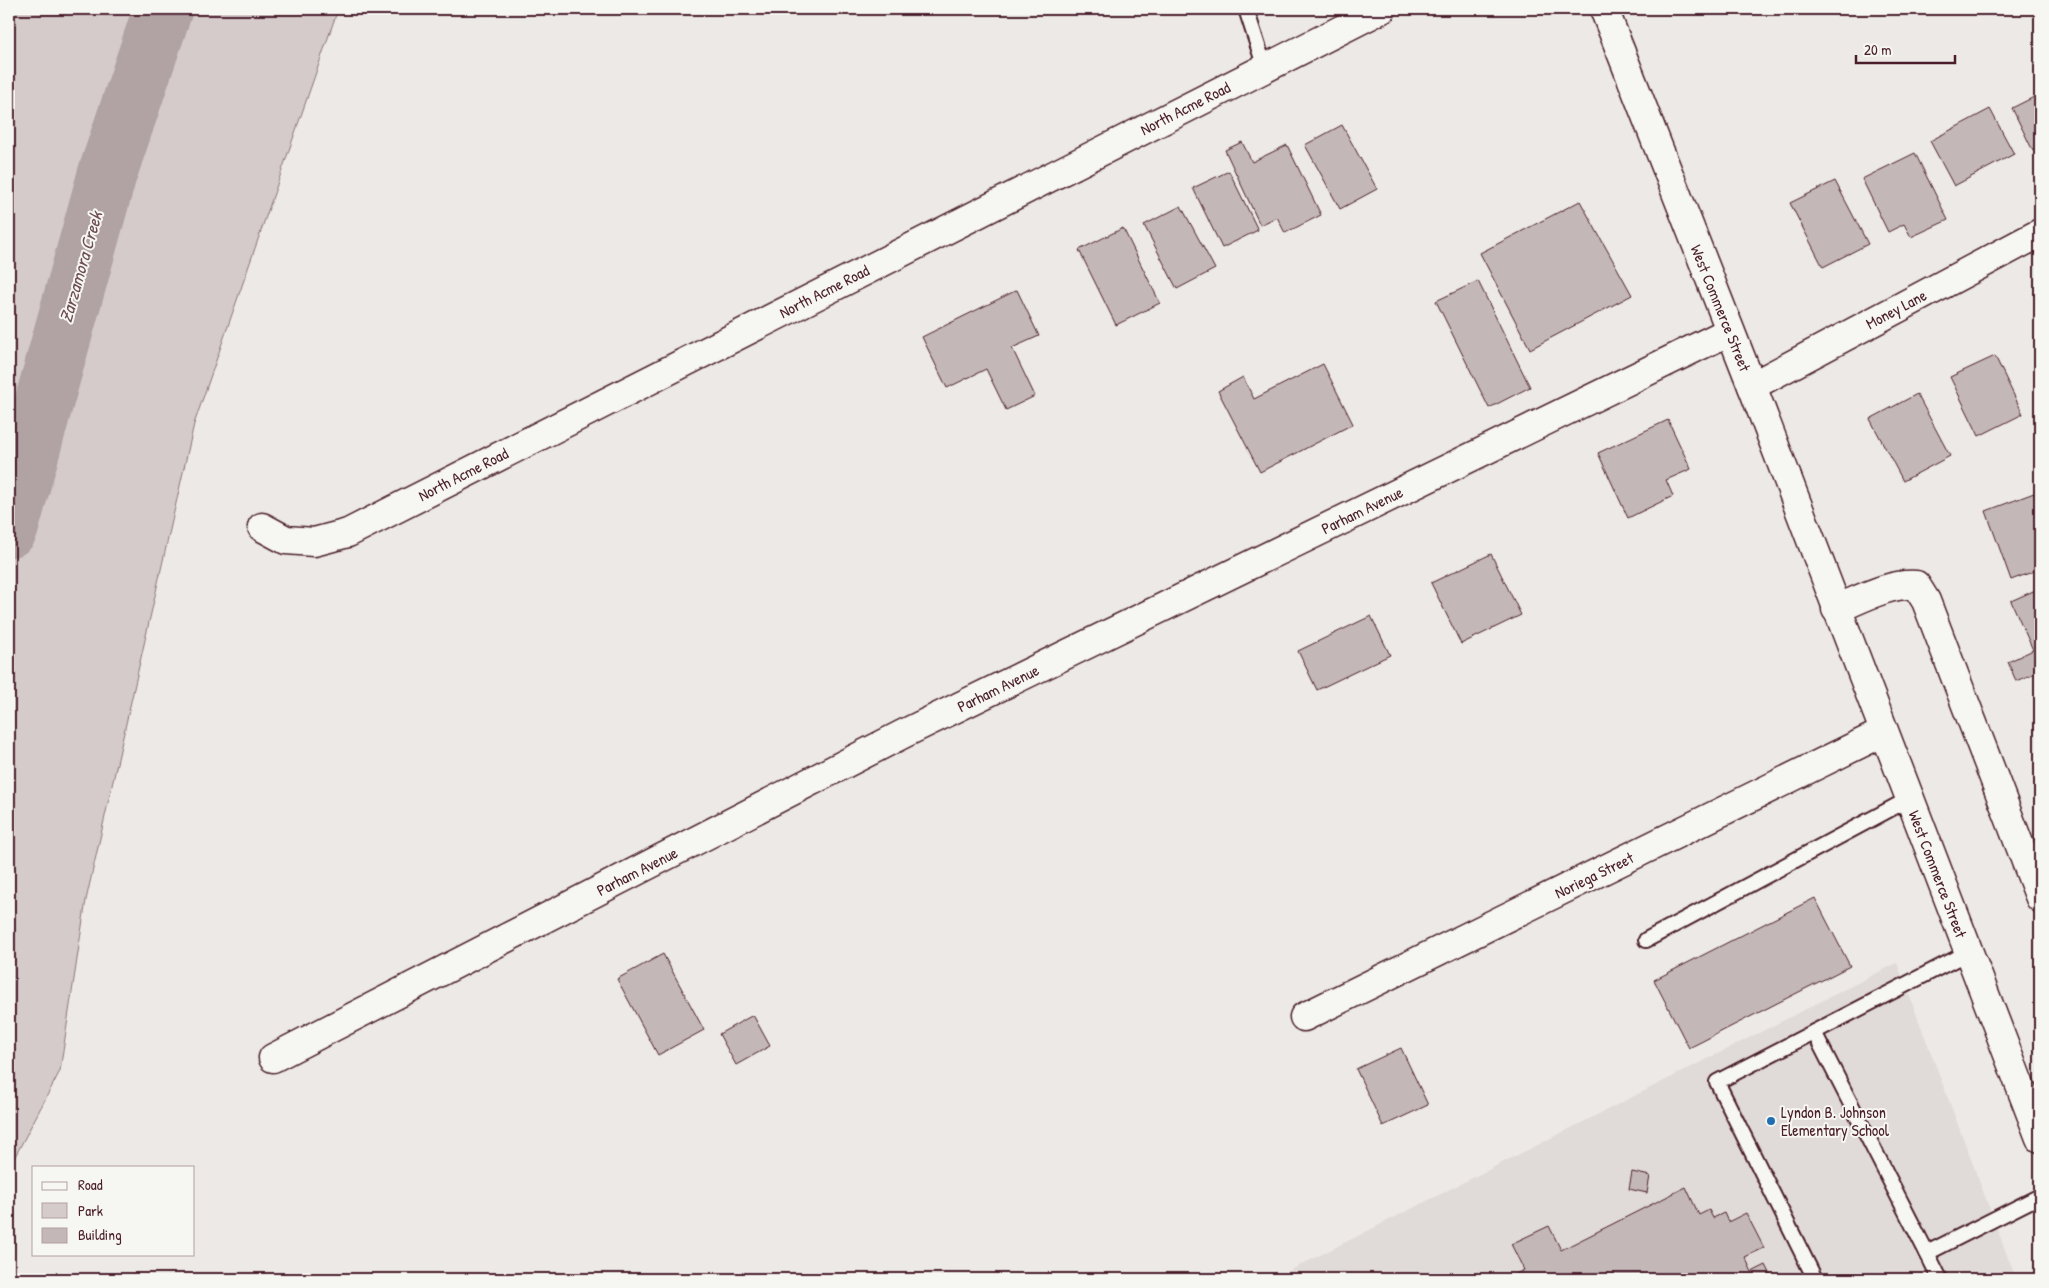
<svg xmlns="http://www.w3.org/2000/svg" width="2049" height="1288" font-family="'Patrick Hand',sans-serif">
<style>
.built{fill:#e0dad8}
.green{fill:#d4cbca;stroke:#8f757a}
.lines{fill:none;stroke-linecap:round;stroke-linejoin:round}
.river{stroke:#b1a2a3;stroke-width:59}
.building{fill:#c4b7b7;stroke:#4a1f2b}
.lane-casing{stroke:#4a1f2b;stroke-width:18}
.street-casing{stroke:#4a1f2b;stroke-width:31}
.secondary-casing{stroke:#4a1f2b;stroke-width:31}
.lane{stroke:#f6f6f2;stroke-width:14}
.street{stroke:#f6f6f2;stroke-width:28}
.secondary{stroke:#f6f6f2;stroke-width:28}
.poi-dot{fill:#1f6fb2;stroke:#f6f6f2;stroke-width:2}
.labels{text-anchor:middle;stroke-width:4;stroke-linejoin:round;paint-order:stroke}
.street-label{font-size:16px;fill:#4a1f2b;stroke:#f6f6f2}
.poi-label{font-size:16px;fill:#4a1f2b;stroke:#f6f6f2;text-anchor:start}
.water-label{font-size:18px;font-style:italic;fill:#6e4d55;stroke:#f6f6f2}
</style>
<rect width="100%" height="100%" fill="#ece9e6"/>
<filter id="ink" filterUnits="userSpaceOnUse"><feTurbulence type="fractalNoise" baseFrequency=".02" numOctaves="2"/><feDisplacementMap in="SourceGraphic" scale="10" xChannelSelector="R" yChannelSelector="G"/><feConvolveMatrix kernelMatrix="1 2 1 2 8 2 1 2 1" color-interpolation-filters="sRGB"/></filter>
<g filter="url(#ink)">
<path class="built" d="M1897 963 2016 1279H1273Z"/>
<path class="green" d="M9 9H338L194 424 86 900 60 1071 9 1168Z"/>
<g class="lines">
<path class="river" d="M9 528 107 175 163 9"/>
</g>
<g class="building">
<path d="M2040 94V148L2033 151 2012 108Z"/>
<path d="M1990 109 2014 154 1954 186 1930 141Z"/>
<path d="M1342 125 1377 189 1340 209 1305 145Z"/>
<path d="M1242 142 1252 162 1287 145 1321 215 1285 233 1277 217 1260 225 1225 150Z"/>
<path d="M1915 153 1948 220 1911 237 1904 224 1888 232 1862 179Z"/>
<path d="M1229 171 1258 230 1222 248 1193 188Z"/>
<path d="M1835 181 1868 244 1823 267 1790 203Z"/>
<path d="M1580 201 1632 295 1530 349 1480 253Z"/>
<path d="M1181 206 1215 269 1177 289 1144 225Z"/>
<path d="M1123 228 1160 303 1116 325 1079 250Z"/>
<path d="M1478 281 1530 387 1489 408 1436 301Z"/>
<path d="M1017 290 1039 336 1012 348 1035 396 1006 410 986 369 947 388 922 337Z"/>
<path d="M2040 335V348L2035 338Z"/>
<path d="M1995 356 2023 414 1979 436 1950 377Z"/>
<path d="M1323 364 1353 424 1260 472 1218 391 1243 377 1254 399Z"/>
<path d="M1917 394 1950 456 1903 481 1870 419Z"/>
<path d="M1668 420 1691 469 1666 480 1673 496 1628 518 1598 453Z"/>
<path d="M2034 493 2040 511V569L2011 580 1986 511Z"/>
<path d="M1491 554 1521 615 1461 644 1431 583Z"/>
<path d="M2040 588V671L2016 681 2008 662 2033 650 2011 601Z"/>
<path d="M1371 616 1390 655 1317 690 1298 651Z"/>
<path d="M1815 898 1850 966 1689 1048 1654 980Z"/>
<path d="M663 954 704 1030 658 1055 617 979Z"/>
<path d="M753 1015 770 1046 736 1065 719 1034Z"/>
<path d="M1401 1048 1428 1105 1383 1126 1356 1069Z"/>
<path d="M1632 1172 1650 1176 1647 1193 1629 1189Z"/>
<path d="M1686 1187 1699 1215 1709 1210 1713 1218 1724 1213 1728 1222 1746 1213 1764 1248 1745 1257 1752 1272 1766 1265 1773 1279H1505L1524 1270 1511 1244 1549 1226 1561 1250Z"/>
</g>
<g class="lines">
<g class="lane-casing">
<g id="lane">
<path d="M1246 9 1265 68"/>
<path d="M1646 940 1909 799"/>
<path d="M1814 1032 1927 1253"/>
<path d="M1815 1279 1717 1082 1969 952"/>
<path d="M1940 1279 1927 1253 2040 1196"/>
</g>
</g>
<g class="street-casing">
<g id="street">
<path d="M1752 386 2040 233"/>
<path d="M262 527 286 540 314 542 348 533 1382 9"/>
<path d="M1836 609C1861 599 1889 583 1916 585L1926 601 2040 898"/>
<path d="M1304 1017 1884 732"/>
<path d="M273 1058 903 734 1730 331"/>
</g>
</g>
<g class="secondary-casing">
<path id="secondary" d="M1604 9 1752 386 2040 1138"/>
</g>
<use href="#lane" class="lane"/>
<use href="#street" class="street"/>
<use href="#secondary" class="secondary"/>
</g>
</g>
<circle class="poi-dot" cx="1771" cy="1121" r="5"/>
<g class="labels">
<g class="street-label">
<text transform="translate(1185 108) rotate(-27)" y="6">North Acme Road</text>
<text transform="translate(824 291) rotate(-27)" y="6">North Acme Road</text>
<text transform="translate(1721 308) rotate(68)" y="6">West Commerce Street</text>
<text transform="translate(1896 309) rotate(-28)" y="6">Money Lane</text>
<text transform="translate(463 474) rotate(-27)" y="6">North Acme Road</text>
<text transform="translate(1362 510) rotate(-26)" y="6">Parham Avenue</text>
<text transform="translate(998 688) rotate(-26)" y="6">Parham Avenue</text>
<text transform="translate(637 871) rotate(-27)" y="6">Parham Avenue</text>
<text transform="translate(1938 874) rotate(69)" y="6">West Commerce Street</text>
<text transform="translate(1594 875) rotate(-26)" y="6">Noriega Street</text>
</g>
<g class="poi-label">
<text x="1781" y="1118">Lyndon B. Johnson<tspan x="1781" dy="18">Elementary School</tspan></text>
</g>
<g class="water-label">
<text transform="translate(81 267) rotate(-74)" y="6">Zarzamora Creek</text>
</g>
</g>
<rect width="2049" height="1288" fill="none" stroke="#f6f6f2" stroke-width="30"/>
<rect x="15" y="15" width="2019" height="1258" fill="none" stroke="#4a1f2b" stroke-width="2" filter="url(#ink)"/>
<rect x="32" y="1166" width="162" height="90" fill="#f6f6f2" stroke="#b1a0a2"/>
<rect x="42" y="1182" width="25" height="8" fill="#f6f6f2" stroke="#b1a0a2"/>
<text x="78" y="1190" font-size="15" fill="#4a1f2b">Road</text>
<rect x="42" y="1203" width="25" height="15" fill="#d4cbca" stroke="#b1a0a2"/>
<text x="78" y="1216" font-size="15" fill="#4a1f2b">Park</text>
<rect x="42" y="1228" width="25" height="15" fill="#c4b7b7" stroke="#b1a0a2"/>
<text x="78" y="1240" font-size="15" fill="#4a1f2b">Building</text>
<path d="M1856 55v8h99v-8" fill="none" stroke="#4a1f2b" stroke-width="2.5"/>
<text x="1864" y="55" font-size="15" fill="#4a1f2b" stroke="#f6f6f2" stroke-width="4" paint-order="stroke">20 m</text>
</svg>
